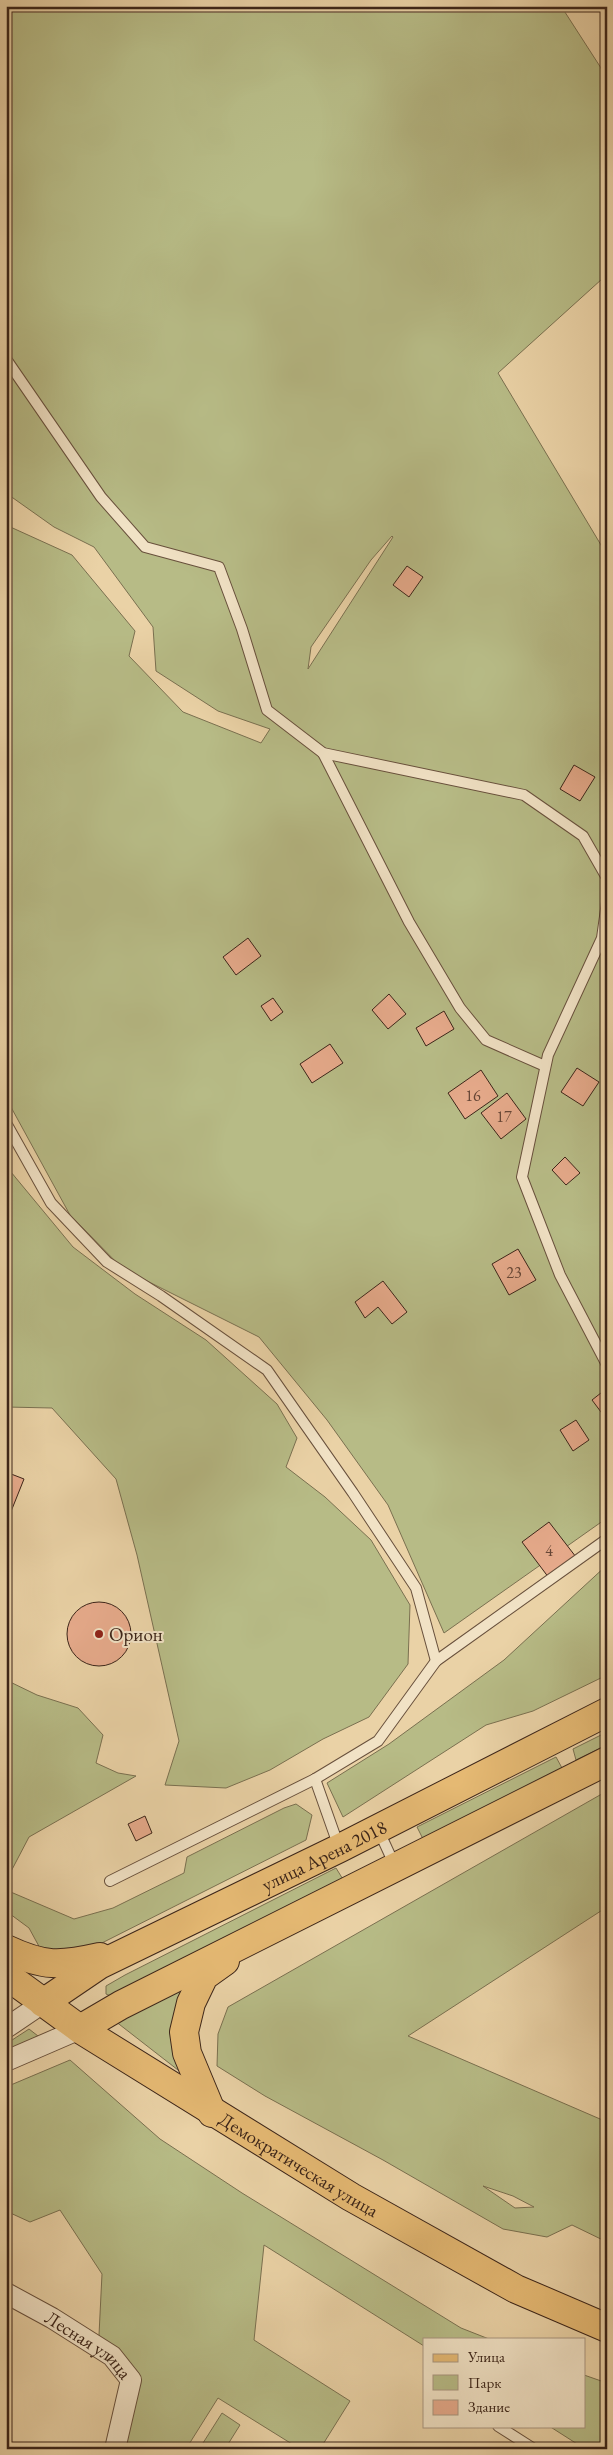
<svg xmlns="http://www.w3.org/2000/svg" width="613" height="2455" font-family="'EB Garamond',serif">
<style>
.green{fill:#b7bb86;stroke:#7a7050;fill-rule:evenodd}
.building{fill:#e6aa8b;stroke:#3c2519}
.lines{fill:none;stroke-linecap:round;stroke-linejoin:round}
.service-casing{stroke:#68503c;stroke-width:12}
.minor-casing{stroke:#68503c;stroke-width:22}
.primary-casing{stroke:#3c2519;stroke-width:30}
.service{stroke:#f1e2c5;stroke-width:10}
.minor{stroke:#f1e2c5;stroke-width:20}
.primary{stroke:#e5b973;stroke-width:28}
.poi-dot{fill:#8f2418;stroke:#f1e2c5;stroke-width:2}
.labels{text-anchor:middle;stroke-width:4;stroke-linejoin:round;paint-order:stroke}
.number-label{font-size:16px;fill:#664636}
.poi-label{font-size:19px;fill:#3c2519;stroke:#f1e2c5;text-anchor:start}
.street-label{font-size:19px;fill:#3c2519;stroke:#f1e2c5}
</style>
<rect width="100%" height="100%" fill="#ead2a6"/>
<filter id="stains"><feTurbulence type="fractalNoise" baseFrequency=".004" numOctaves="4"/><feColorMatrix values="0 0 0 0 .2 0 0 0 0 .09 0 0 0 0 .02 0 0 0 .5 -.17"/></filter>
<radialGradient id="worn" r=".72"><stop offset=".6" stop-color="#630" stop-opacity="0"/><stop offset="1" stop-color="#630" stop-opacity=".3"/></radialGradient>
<g class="green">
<path d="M6 6H561L601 68 607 87V271L602 279 498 373 607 555V1518L444 1633 388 1505 327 1420 259 1337 123 1269 70 1215 6 1098V525L72 555 135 631 129 656 183 712 261 743 270 729 218 711 156 671 153 627 94 547 54 527 6 493ZM392 536 393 537 308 669 311 647 371 560Z"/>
<path d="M6 1166 73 1247 135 1294 206 1340 277 1404 297 1438 286 1467 325 1497 371 1540 410 1605 408 1664 369 1717 323 1739 270 1770 226 1788 165 1785 179 1741 137 1555 116 1479 52 1408 6 1407Z"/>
<path d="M607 1565V1675L533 1711 486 1725 343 1817 327 1783 389 1744 504 1660Z"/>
<path d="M6 1680 37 1695 78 1708 103 1735 96 1763 118 1773 136 1776 29 1837 6 1881Z"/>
<path d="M607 1732V1745L576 1760 573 1749Z"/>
<path d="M556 1757 562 1768 423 1839 417 1827Z"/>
<path d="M607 1791V1907L408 2036 607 2122V2242L572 2225 547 2237 503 2229 383 2160 265 2096 217 2066 218 2034 228 2007ZM483 2186 513 2196 534 2207 515 2208Z"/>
<path d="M296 1804 312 1815 306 1840 86 1951 41 1950 29 1928 6 1911V1890L74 1919 113 1908 184 1873 187 1857 284 1808Z"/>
<path d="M336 1868 344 1881 113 1997 106 1994V1986L125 1975Z"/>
<path d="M196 1983 187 2077 115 2021Z"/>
<path d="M29 2029 38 2036 6 2052V2044Z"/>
<path d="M70 2060 160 2139 242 2193 461 2328 489 2339H424V2346L264 2245 254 2340 350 2401 320 2449H300L218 2398 186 2449H112L123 2370 99 2335 102 2274 60 2210 30 2222 6 2211V2087Z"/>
<path d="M584 2375 607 2383V2449H585L549 2426H584Z"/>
<path d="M222 2413 240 2425 225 2449H212L203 2443Z"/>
</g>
<g class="building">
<path d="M407 566 423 577 409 597 393 585Z"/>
<path d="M574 765 595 777 580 801 560 789Z"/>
<path d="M248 938 261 956 236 975 223 957Z"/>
<path d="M389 994 406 1014 388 1029 372 1010Z"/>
<path d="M273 998 283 1012 271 1021 261 1006Z"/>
<path d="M444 1011 454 1029 426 1046 416 1028Z"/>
<path d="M330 1044 343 1063 312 1083 300 1064Z"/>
<path d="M577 1068 599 1082 583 1106 561 1092Z"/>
<path d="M481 1070 498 1096 465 1119 448 1093Z"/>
<path d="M507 1093 526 1119 501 1139 481 1113Z"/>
<path d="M565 1157 580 1173 566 1185 552 1170Z"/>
<path d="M518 1249 536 1280 509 1295 492 1264Z"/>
<path d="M383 1281 407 1312 392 1324 378 1307 365 1318 355 1302Z"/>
<path d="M606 1389 607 1390V1420L592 1400Z"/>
<path d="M576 1420 589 1440 573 1451 560 1430Z"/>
<path d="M6 1472 24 1479 6 1524Z"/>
<path d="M549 1522 576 1557 549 1578 522 1542Z"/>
<circle cx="99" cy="1634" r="32"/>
<path d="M145 1816 152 1833 136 1841 128 1824Z"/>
</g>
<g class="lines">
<g class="service-casing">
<g id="service">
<path d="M6 359 101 497 145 547 219 567 242 629 267 710 323 753 524 795 583 836 607 878"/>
<path d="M323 753 409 922 460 1008 486 1040 545 1066"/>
<path d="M607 902 602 938 548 1055 522 1177 560 1275 607 1365"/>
<path d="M6 1123 51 1203 107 1262 161 1296 267 1370 353 1493 416 1588 436 1661 607 1539"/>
<path d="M315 1779 339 1847"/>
<path d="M378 1829 395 1866"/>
<path d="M110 1881 315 1779 378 1741 436 1661"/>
<path d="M498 2426 534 2449"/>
</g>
</g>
<g class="minor-casing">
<g id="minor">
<path d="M6 2028 43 2003"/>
<path d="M6 2061 80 2029"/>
<path id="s1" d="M6 2293 52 2318 112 2356 131 2380 115 2449"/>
</g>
</g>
<g class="primary-casing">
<g id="primary">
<path d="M6 1949C44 1967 60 1966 100 1957"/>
<path id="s2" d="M6 1975 80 2029 351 2197 516 2289 607 2328"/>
<path id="s3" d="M43 2003 99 1965 340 1848 607 1712"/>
<path d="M80 2029 121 2005 607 1761"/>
<path d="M212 2113 187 2053 184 2032 191 2003 204 1976 225 1961"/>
</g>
</g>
<use href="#service" class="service"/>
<use href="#minor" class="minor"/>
<use href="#primary" class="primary"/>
</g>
<circle class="poi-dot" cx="99" cy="1634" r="5"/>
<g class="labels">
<g class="number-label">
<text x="473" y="1101">16</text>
<text x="504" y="1122">17</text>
<text x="514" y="1278">23</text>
<text x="549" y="1556">4</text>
</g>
<g class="poi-label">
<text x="109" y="1641">Орион</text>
</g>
<g class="street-label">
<text dy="7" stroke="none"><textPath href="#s3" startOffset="318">улица Арена 2018</textPath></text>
<text dy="7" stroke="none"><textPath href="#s2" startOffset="349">Демократическая улица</textPath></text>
<text dy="7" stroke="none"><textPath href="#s1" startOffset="98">Лесная улица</textPath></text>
</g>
</g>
<rect width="613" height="2455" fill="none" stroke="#ead2a6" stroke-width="25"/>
<rect x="8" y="8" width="598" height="2440" fill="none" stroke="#3c2519" stroke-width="2.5"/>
<rect x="12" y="12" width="588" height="2430" fill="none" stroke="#3c2519"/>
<rect x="423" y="2338" width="162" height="90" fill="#f1e2c5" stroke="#a99680"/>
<rect x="433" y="2354" width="25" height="8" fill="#e5b973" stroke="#a99680"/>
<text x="468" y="2362" font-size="15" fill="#3c2519">Улица</text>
<rect x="433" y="2375" width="25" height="15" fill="#b7bb86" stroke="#a99680"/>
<text x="468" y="2388" font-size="15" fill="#3c2519">Парк</text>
<rect x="433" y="2400" width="25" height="15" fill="#e6aa8b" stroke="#a99680"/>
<text x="468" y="2412" font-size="15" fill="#3c2519">Здание</text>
<rect width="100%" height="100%" filter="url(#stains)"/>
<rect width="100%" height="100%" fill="url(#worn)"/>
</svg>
